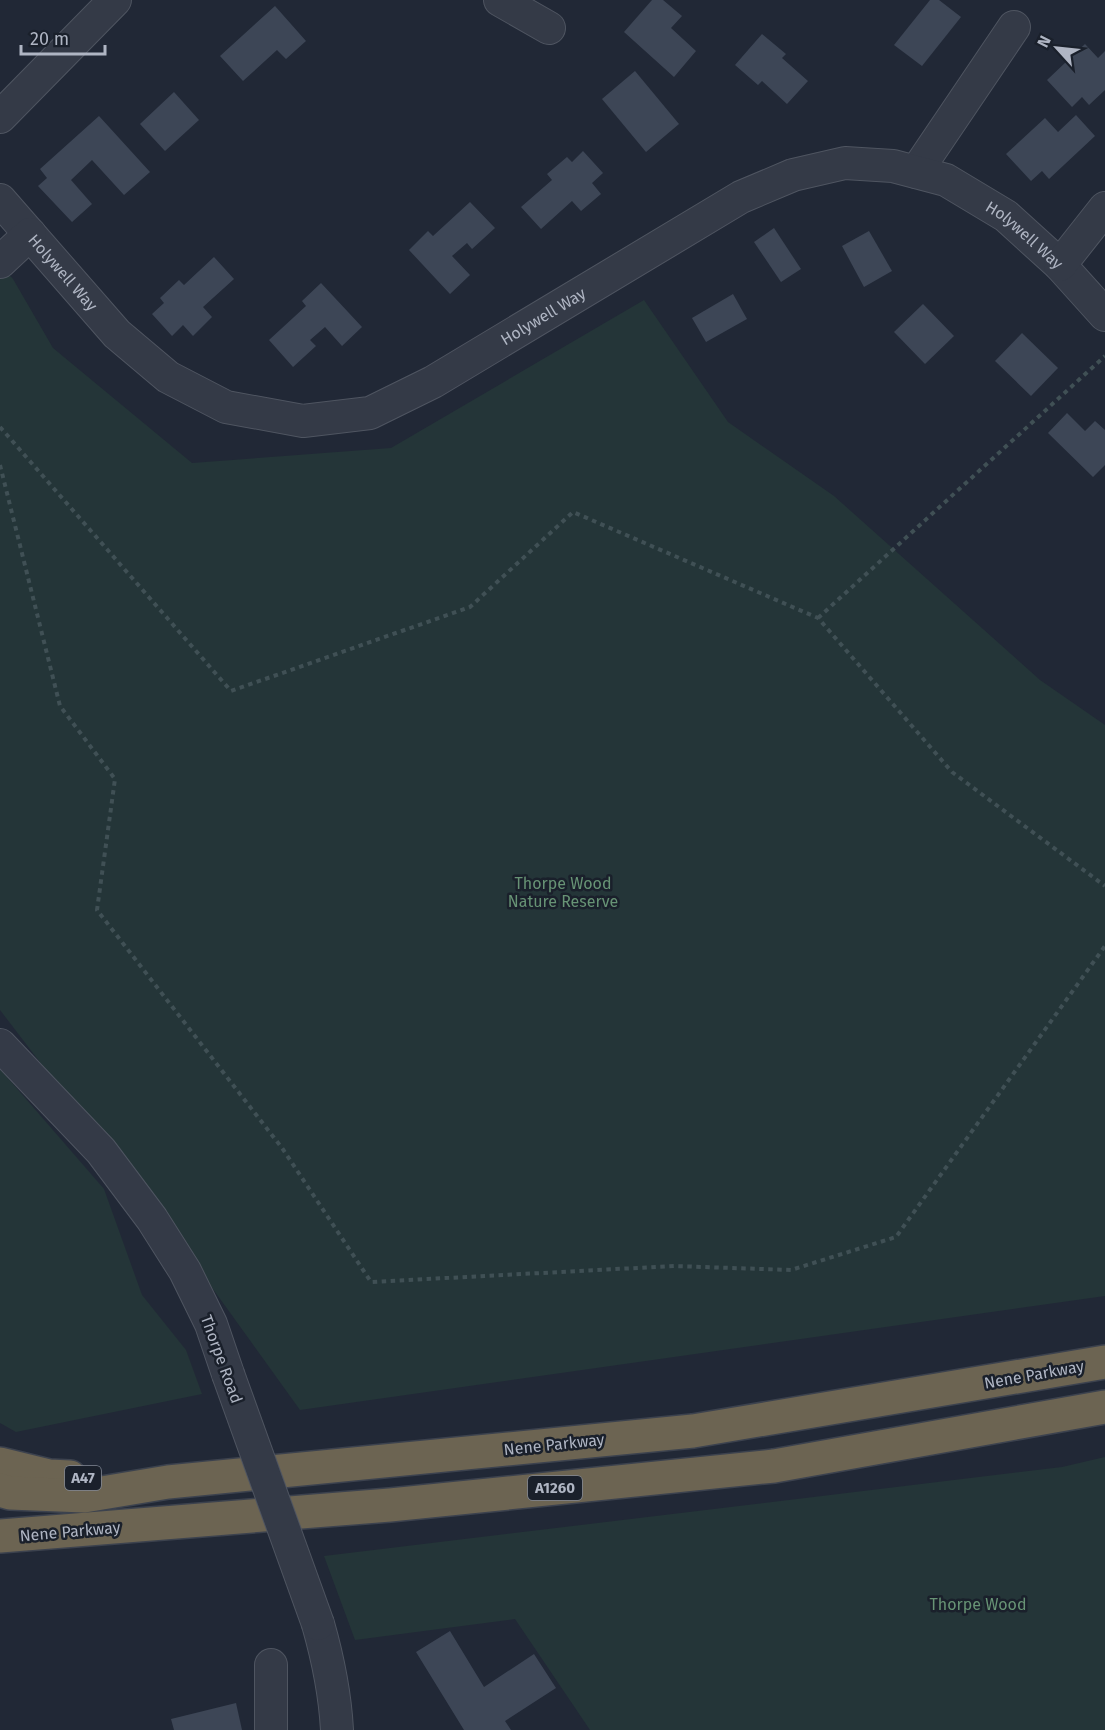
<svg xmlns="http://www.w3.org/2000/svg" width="1105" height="1730" font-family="'Fira Sans',sans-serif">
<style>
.green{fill:#243538}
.building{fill:#3d4656}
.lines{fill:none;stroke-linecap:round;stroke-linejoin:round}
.minor-casing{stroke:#4f5561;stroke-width:34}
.highway-casing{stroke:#3c424e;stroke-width:36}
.path{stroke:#405055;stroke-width:4;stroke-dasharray:4.5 4.5;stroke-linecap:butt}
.minor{stroke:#343a47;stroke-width:32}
.highway{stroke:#6c6452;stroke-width:33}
.minor-bridge-casing{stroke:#4f5561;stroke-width:34;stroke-linecap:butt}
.minor-bridge{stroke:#343a47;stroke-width:32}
.labels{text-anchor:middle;stroke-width:5;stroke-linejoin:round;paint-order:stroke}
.shield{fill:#1a202b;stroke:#828895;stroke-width:1.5}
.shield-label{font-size:15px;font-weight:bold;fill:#afb5c3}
.street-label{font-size:16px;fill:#afb5c3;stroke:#1a202b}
.park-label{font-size:16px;fill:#679375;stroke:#1a202b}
</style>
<rect width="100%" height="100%" fill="#212836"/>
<g class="green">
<path d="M0 265 13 279 53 348 192 463 391 448 644 300 728 422 834 496 1040 680 1105 725V1296L300 1410 200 1271 0 1010Z"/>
<path d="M0 1069 104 1189 142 1295 186 1350 202 1394 16 1432 0 1423Z"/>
<path d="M1105 1457V1730H590L515 1619 355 1640 324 1556 1062 1467Z"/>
</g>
<g class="building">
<path d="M652 0H663L682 16 671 28 696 51 674 77 624 32Z"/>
<path d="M930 0H939L961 17 922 66 894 45Z"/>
<path d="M275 6 306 41 286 59 277 50 243 81 220 56Z"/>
<path d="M762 34 786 54 782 58 808 81 787 104 762 81 758 85 735 65Z"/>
<path d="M1085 44 1098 58 1105 51V90L1089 105 1082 97 1072 107 1047 80Z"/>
<path d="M635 71 679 124 646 152 602 99Z"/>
<path d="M174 92 199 120 165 151 140 124Z"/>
<path d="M1076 115 1095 136 1049 179 1042 171 1031 181 1006 154 1045 118 1058 132Z"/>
<path d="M99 116 150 172 124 195 92 160 71 180 92 204 72 222 38 186 47 178 40 169Z"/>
<path d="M583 151 603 173 592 183 601 194 581 211 572 201 541 229 521 207 552 180 547 174 567 157 572 162Z"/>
<path d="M470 202 495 228 472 249 467 243 452 256 470 275 450 294 409 250 428 231 433 236Z"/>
<path d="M774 228 801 269 781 282 754 242Z"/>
<path d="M869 231 892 271 864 287 842 246Z"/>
<path d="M214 257 234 279 203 307 212 317 193 336 183 325 172 336 152 314 164 303 160 298 179 280 184 285Z"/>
<path d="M321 283 362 327 342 346 325 327 310 340 316 346 293 367 269 340 306 306 302 301Z"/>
<path d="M733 294 747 319 706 342 692 318Z"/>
<path d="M923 304 954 336 925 364 894 332Z"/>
<path d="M1022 333 1058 368 1031 396 995 361Z"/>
<path d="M1067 413 1085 431 1095 421 1105 430V465L1093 477 1048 433Z"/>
<path d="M450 1631 484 1687 534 1654 556 1688 505 1721 511 1730H464L416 1652Z"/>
<path d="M236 1703 242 1730H174L171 1719Z"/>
</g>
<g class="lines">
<g class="minor-casing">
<g id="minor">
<path d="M500 0 549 28"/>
<path d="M0 117 115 0"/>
<path d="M916 172 1014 27"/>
<path id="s1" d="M0 200 117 334 168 377 226 407 303 421 370 413 433 382 741 197 793 175 845 163 893 166 946 180 1006 216 1060 265 1105 315"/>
<path d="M0 262 30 234"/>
<path d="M1060 265 1105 208"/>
<path d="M0 1045 101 1151 152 1219 185 1271 211 1324 228 1374"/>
<path d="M318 1624C328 1659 335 1693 337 1730"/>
<path d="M271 1730V1665"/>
</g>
</g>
<g class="highway-casing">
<g id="highway">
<path d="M0 1464 49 1476 70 1477"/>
<path d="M0 1490 10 1493 84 1496 168 1482 693 1431 1105 1362"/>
<path d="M0 1536 390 1505 774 1466 1105 1407"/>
</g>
</g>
<g class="path">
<path d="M0 427 231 691 470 607 573 512 818 618 952 772 1105 886"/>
<path d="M0 465 60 706 115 779 97 910 282 1148 371 1282 674 1266 791 1270 896 1237 1105 946"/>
<path d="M818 618 1105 356"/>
</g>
<use href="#minor" class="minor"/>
<use href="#highway" class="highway"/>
<g class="minor-bridge-casing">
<path id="minor-bridge" d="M228 1374 318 1624"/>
</g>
<use href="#minor-bridge" class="minor-bridge"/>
</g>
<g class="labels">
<g class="shield">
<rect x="65" y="1466" width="36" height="24" rx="4.5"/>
<rect x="528" y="1476" width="54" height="24" rx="4.5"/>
</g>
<g class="shield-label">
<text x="83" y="1483">A47</text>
<text x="555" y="1493">A1260</text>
</g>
<g class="street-label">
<text dy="6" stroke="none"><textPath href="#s1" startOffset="1194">Holywell Way</textPath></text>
<text dy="6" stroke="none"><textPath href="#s1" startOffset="96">Holywell Way</textPath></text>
<text dy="6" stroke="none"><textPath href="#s1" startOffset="654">Holywell Way</textPath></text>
<text transform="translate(222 1359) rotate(70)" y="6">Thorpe Road</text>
<text transform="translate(1034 1374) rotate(-10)" y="6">Nene Parkway</text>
<text transform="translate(554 1444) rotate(-6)" y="6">Nene Parkway</text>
<text transform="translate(70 1531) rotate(-5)" y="6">Nene Parkway</text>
</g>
<g class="park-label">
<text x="563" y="889">Thorpe Wood<tspan x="563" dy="18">Nature Reserve</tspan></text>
<text x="978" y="1610">Thorpe Wood</text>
</g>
</g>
<g transform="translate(1057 48) rotate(297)" stroke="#1a202b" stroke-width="4.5" paint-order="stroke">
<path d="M0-4.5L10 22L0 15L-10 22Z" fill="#afb5c3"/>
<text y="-9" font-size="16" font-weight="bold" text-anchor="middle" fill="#afb5c3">N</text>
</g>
<path d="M21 45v9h84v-9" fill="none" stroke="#afb5c3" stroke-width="3"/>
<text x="30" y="45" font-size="18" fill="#afb5c3" stroke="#1a202b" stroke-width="4.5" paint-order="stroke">20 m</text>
</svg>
